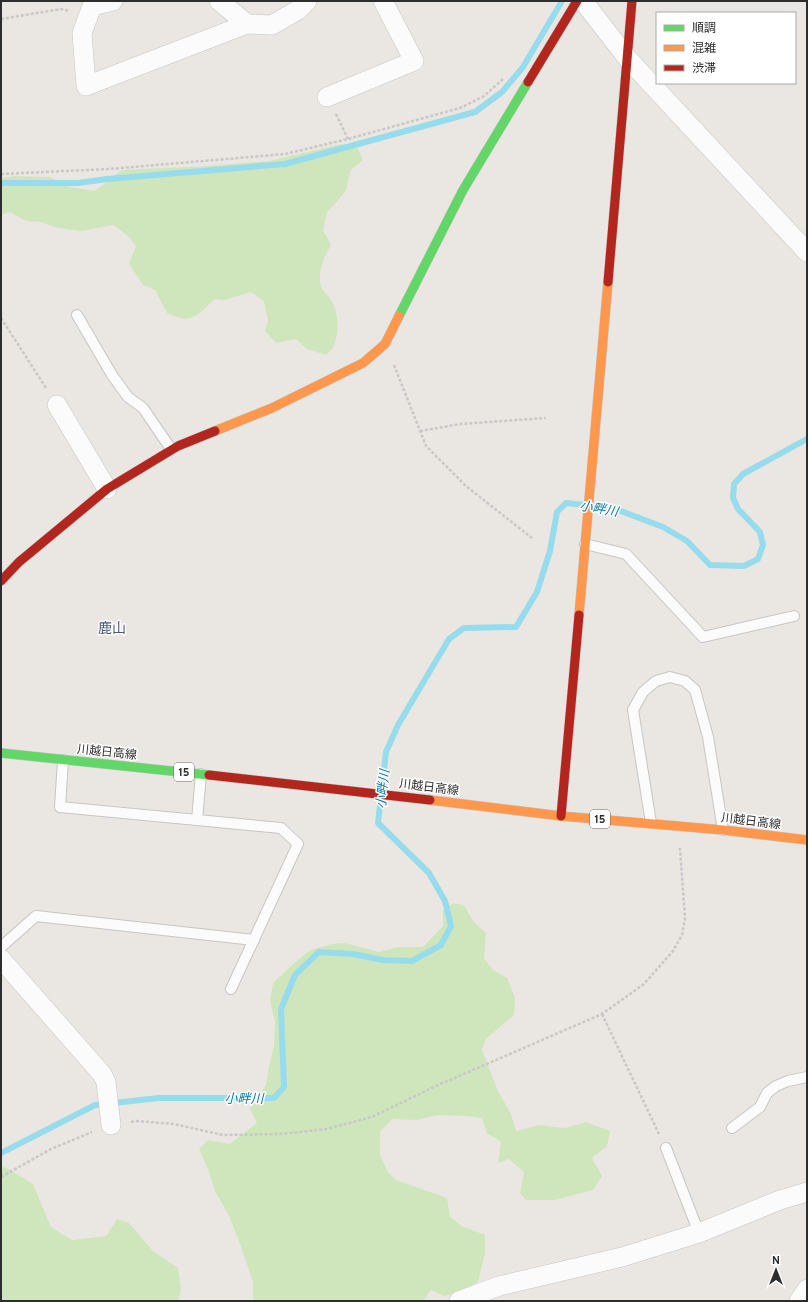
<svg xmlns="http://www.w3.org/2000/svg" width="808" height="1302" font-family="Overpass,'Noto Sans JP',sans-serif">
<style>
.green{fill:#cfe6bc}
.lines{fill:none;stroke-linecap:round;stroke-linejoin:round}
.stream{stroke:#96dcec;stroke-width:6}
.lane-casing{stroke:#c6c6c5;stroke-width:12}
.street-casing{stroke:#c6c6c5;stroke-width:20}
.fast-casing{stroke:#c6c6c5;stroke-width:10}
.slow-casing{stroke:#c6c6c5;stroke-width:10}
.jam-casing{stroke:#c6c6c5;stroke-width:10}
.path{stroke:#c8c8c8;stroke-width:2.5;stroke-dasharray:3 2;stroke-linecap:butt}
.lane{stroke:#fcfbfb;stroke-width:10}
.street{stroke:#fcfbfb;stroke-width:19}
.fast{stroke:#63d668;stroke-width:9}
.slow{stroke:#ff974d;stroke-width:9}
.jam{stroke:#b3261e;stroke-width:9}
.labels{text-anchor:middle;stroke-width:3;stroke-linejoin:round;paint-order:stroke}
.shield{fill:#fff;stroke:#6c6c6c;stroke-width:1}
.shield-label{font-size:11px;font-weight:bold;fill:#2d2d2d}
.street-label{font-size:12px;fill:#2d2d2d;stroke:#fff}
.water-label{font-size:13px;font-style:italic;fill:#0c77a2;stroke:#fff}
.quarter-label{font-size:14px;fill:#4c587f;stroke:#fff}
</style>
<rect width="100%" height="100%" fill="#eae7e2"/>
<g class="green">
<path d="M341 144 358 149 363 160 351 170 346 190 335 204 327 212 323 230 331 245C324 257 317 272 321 286 323 292 329 296 332 301 339 314 339 332 334 346 333 349 329 352 326 355L307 349 296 339 276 343 265 331 268 321 264 301 251 292 225 300 214 299C198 316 191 325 167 313L155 290 143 285 129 264 136 246 128 236 113 225 81 231 58 228 41 222 26 221 10 212 1 215V178L14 176 50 177 70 187 95 191 122 170 206 166 269 161Z"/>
<path d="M453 903 464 905 473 921 486 933 484 958 493 970 507 978 515 997 514 1015 486 1039 482 1050 498 1091 511 1114 516 1131 539 1125 566 1128 586 1122 610 1131 607 1146 592 1158 602 1176 593 1190 555 1200H526L520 1193 524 1172 509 1159 498 1163 501 1141 487 1134 482 1118 466 1116 438 1115 417 1120 392 1119 380 1132V1154L388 1172 396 1180 447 1198 450 1217 462 1226 485 1235V1253L478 1282 461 1292 444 1296 431 1290 423 1301H253V1282L239 1241 228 1214 215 1191 208 1169 199 1149 208 1140 230 1144 257 1123 250 1109 266 1085 269 1066 274 1046 275 1022 270 1000 273 983 292 965 310 950 332 944 345 943 379 952 398 947H423L443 926V910Z"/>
<path d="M5 1167 33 1184 51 1227 72 1240 106 1236 117 1219 129 1223 153 1251 178 1268 181 1290 178 1301H1V1168Z"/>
</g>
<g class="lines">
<g class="stream">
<path d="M1 183H78L107 179 285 164 475 112 502 92 523 67 562 1"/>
<path d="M1 1153 95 1105 159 1098H274L284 1087 281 1009 295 975 319 952 353 954 383 960 412 961 441 945 451 926 445 901 429 873 378 823 386 752 398 725 449 639 464 628 516 627 537 592 550 551 557 512 566 503 613 508 663 527 687 541 710 565 744 566 758 559 763 545 760 532 738 509 733 498 734 484 743 474 807 439"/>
</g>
<g class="lane-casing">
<g id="lane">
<path d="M77 315 112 375 128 397 143 408 171 449"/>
<path d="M585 544 626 554 703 637 794 616"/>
<path d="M63 760 60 807 197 820"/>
<path d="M201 774 197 820 281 828 298 844 231 989"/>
<path d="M651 823 633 710 643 692 656 681 670 677 685 681 695 690 708 737 723 830"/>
<path d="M1 947 36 916 254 940"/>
<path d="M732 1128 760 1107 767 1093 776 1086 788 1081 807 1077"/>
<path d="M666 1148 699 1233"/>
</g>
</g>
<g class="street-casing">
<g id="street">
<path d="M113 1 92 6 82 33 86 86 247 24 272 25 298 10 307 1"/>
<path d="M219 1 247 24"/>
<path d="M583 1 628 59 807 252"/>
<path d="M327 97 414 61 383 1"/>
<path d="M57 405 107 489"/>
<path d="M1 959 102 1074 106 1082 111 1125"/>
<path d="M459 1301 499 1286 622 1257 699 1233 780 1200 807 1192"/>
<path d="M799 1301 807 1289"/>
</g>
</g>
<g class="fast-casing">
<g id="fast">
<path d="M399 316 463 190 528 82"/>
<path d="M1 753 209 775"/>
</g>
</g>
<g class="slow-casing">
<g id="slow">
<path d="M215 431 272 408 363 363 385 344 399 316"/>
<path d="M579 615 608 282"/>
<path d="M430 800 561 816 723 830 807 840"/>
</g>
</g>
<g class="jam-casing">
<g id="jam">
<path d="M528 82 577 1"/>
<path d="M608 282 632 1"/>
<path d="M1 581 19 562 107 489 178 446 215 431"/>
<path d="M209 775 430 800"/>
<path d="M561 816 579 615"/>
</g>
</g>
<g class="path">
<path d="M1 19 61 9 70 11"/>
<path d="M336 114 348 139"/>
<path d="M1 174 109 169 285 154 348 139 460 108 484 96 503 79"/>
<path d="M1 318 46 388"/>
<path d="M394 365 426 446 466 486 532 538"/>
<path d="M420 431 460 424 546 418"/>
<path d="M602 1014 659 1134"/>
<path d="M131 1122 137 1121 174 1124 223 1135 281 1134 326 1129 372 1117 436 1086 602 1014 644 984 673 951 682 935 685 918 680 848"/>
<path d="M1 1177 51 1149 92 1132"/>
</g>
<use href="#lane" class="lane"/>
<use href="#street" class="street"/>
<use href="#fast" class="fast"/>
<use href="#slow" class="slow"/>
<use href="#jam" class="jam"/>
</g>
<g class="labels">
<g class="shield">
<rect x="174" y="763" width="20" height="18" rx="3"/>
<rect x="590" y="810" width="20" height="18" rx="3"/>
</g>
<g class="shield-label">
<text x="184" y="776">15</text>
<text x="600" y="823">15</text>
</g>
<g class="street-label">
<text transform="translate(107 752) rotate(6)" y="4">川越日高線</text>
<text transform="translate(429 787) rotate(7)" y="4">川越日高線</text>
<text transform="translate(751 821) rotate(7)" y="4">川越日高線</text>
</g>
<g class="water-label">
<text transform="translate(599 508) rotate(10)" y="5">小畔川</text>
<text transform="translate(382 789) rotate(-84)" y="5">小畔川</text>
<text x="244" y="1103">小畔川</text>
</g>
<g class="quarter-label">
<text x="112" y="633">鹿山</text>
</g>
</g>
<rect width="808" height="1302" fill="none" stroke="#2d2d2d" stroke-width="4"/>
<rect x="656" y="12" width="140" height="72" fill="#ffffff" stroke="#ababab"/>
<rect x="664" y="25" width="20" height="6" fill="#63d668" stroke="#ababab"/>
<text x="692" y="32" font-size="12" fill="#2d2d2d">順調</text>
<rect x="664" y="45" width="20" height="6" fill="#ff974d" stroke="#ababab"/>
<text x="692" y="52" font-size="12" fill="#2d2d2d">混雑</text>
<rect x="664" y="65" width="20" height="6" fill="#b3261e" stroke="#ababab"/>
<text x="692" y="72" font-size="12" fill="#2d2d2d">渋滞</text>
<g transform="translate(776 1270)" stroke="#ffffff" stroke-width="3" paint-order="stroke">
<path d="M0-3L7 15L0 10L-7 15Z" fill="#2d2d2d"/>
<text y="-6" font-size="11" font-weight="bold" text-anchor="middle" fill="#2d2d2d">N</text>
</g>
</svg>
